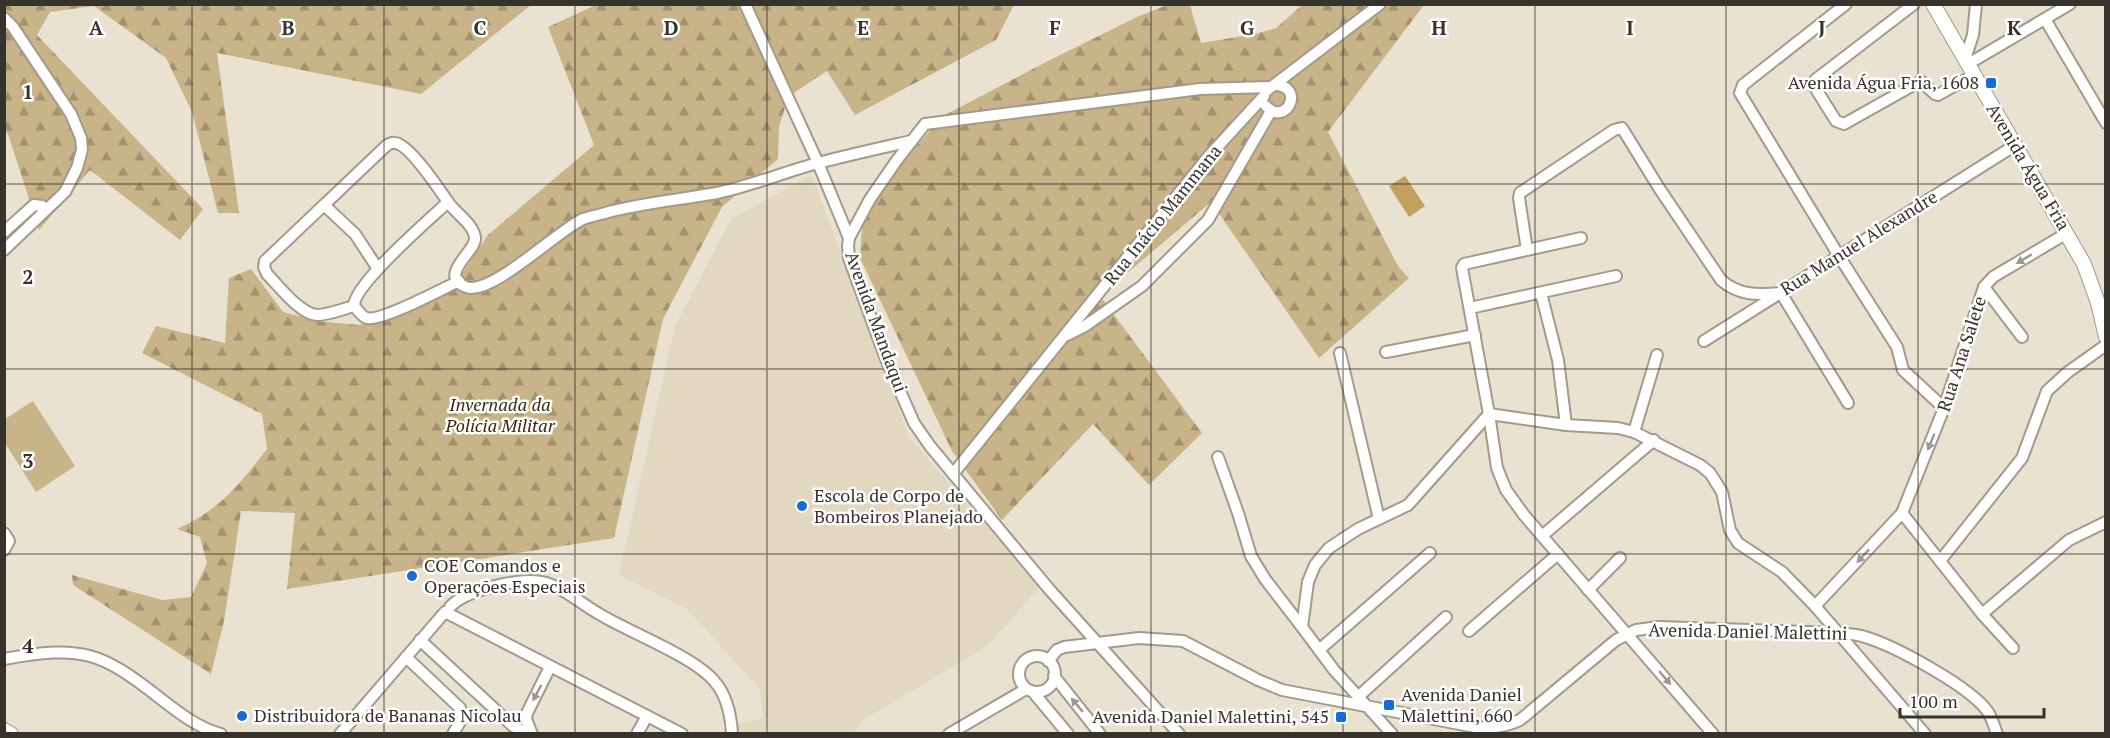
<svg xmlns="http://www.w3.org/2000/svg" width="2110" height="738" font-family="'PT Serif',serif">
<style>
.built{fill:#e2d7bf}
.forest{fill:url(#forest-firs)}
.green{fill:#c9b388}
.water{fill:#c1a15e}
.lines{fill:none;stroke-linecap:round;stroke-linejoin:round}
.minor-casing{stroke:#a29a8a;stroke-width:14}
.major-casing{stroke:#a29a8a;stroke-width:16}
.minor{stroke:#fff;stroke-width:10}
.major{stroke:#fff;stroke-width:14}
.oneway{fill:#9a9896}
.grid{fill:none;stroke:#36322c;stroke-width:1.5;stroke-opacity:0.55}
.poi-dot{fill:#166bd4;stroke:#fff;stroke-width:2}
.labels{text-anchor:middle;stroke-width:5;stroke-linejoin:round;paint-order:stroke}
.poi-label{font-size:18px;fill:#36322c;stroke:#fff;text-anchor:start}
.street-label{font-size:18px;fill:#36322c;stroke:#fff}
.park-label{font-size:18px;font-style:italic;fill:#382a0c;stroke:#fff}
.grid-label{font-size:20px;text-anchor:middle;font-weight:bold;fill:#36322c;stroke:#fff;stroke-width:5;stroke-linejoin:round;paint-order:stroke}
</style>
<defs>
<pattern id="forest-firs" width="22" height="20" patternUnits="userSpaceOnUse" patternTransform="scale(1.5)"><rect width="22" height="20" fill="#c9b388"/><path d="M5 1l3.5 6h-7zM16 11l3.5 6h-7z" fill="#a4926f"/></pattern>
</defs>
<rect width="100%" height="100%" fill="#eae2d1"/>
<path class="built" d="M812 175 909 437 1040 587 987 646 866 718 853 733H738V724L764 718 759 688 687 609 619 575 675 326 731 219Z"/>
<g class="forest">
<path d="M598 4 1014 5 996 40 855 115 827 71 789 96 779 126 778 159 722 207 663 319 614 538 287 589 295 513 241 511 224 621 211 674 73 585 72 575 162 600 191 597 207 563 200 537 177 529C221 509 238 486 267 449L262 414 142 353 156 326 225 343 229 278 251 269 283 312 317 321 359 325 422 302 455 284 488 235 594 145 548 27Z"/>
<path d="M4 5 531 4V5L421 94 217 53 239 213H218L192 112 166 58 94 6 50 12 37 35 203 209 180 240 90 170 39 230 8 134 5 130Z"/>
<path d="M1167 5H1190L1201 43 1255 34 1276 28 1302 5H1424L1328 132 1398 266 1409 278 1319 358 1211 202 1100 296 1202 433 1149 485 1093 424 1002 520 952 451 860 258 863 213 913 150 943 116 1050 60 1137 17Z"/>
</g>
<path class="green" d="M33 401 75 466 36 492 5 443V419Z"/>
<path class="water" d="M1405 176 1425 206 1409 217 1389 186Z"/>
<g class="lines">
<g class="minor-casing">
<g id="minor">
<path d="M745 4 818 163 849 238"/>
<path d="M1846 4 1743 85 1740 93 1839 256 1897 347 1903 370 1944 408"/>
<path d="M1914 4 1815 80 1814 86 1836 121 1844 124 1919 82H1922L1935 94 1938 95 1974 75"/>
<path d="M4 18 13 27 71 114 81 138 82 150 77 168 65 192 4 250"/>
<path d="M2045 19 2106 123"/>
<path d="M1965 59 1973 35 1976 4"/>
<path d="M1968 64 2070 4"/>
<path d="M1266 91 1380 4"/>
<path d="M1266 106C1286 128 1306 86 1275 85"/>
<path d="M324 205 265 261 264 267 267 274C279 286 300 314 317 315 328 315 343 309 354 306"/>
<path d="M4 232 34 205 42 206 46 209"/>
<path d="M1581 238 1464 264 1462 268 1489 414 1497 468 1506 490 1524 515 1713 734"/>
<path d="M1527 250 1519 198 1520 193 1614 130 1622 128 1659 188 1721 280C1739 296 1758 295 1781 293L1848 403"/>
<path d="M378 269 355 234 324 205 386 146C389 144 392 142 395 143 409 144 439 189 448 202"/>
<path d="M459 281C444 288 381 322 367 318 362 317 358 310 354 306 353 285 431 218 448 202 455 213 474 224 475 238 476 252 437 275 466 287 490 297 558 230 583 219 589 217 597 215 605 213 641 203 679 200 717 193 751 186 784 172 818 163 848 155 880 148 911 141"/>
<path d="M1984 287 2022 337"/>
<path d="M1541 293 1558 360 1566 425"/>
<path d="M1470 308 1616 276"/>
<path d="M1067 335 1085 326 1142 286 1208 220 1271 111"/>
<path d="M1704 341 2014 146"/>
<path d="M1386 352 1475 335"/>
<path d="M1340 353 1379 519"/>
<path d="M1489 414 1566 425 1618 428 1634 432 1700 465 1710 473 1722 492 1730 530 1738 543 1782 572 1815 606 1925 734"/>
<path d="M1634 432 1657 355"/>
<path d="M1218 457 1238 513 1251 556 1265 579 1302 627"/>
<path d="M953 474 1208 157 1264 96"/>
<path d="M1902 513 1982 614 2013 648"/>
<path d="M4 533 9 541 4 550"/>
<path d="M1542 536 1654 440"/>
<path d="M1940 561 2022 458 2047 391 2068 372 2106 345"/>
<path d="M1588 590 1620 558"/>
<path d="M1815 606 1902 513 1944 408 1984 287 1993 277 2067 233"/>
<path d="M450 607C465 590 518 578 541 582 560 585 583 605 601 615 631 633 695 657 715 682 727 696 731 716 732 734"/>
<path d="M1982 614 2069 540 2106 522"/>
<path d="M1469 631 1558 554"/>
<path d="M420 640 513 726 528 734"/>
<path d="M1319 650 1430 553"/>
<circle cx="1037" cy="674" r="18"/>
<path d="M406 657 460 708 462 718 453 734"/>
<path d="M4 659C82 645 100 651 161 699 179 713 198 728 221 734"/>
<path d="M1048 661 1057 650 1064 647 1139 638 1183 641 1258 680 1282 690 1475 727C1492 728 1505 727 1520 720L1616 640 1636 630 1659 627 1838 633C1847 634 1857 634 1865 637 1895 646 1971 687 1988 712 1992 718 1994 726 1997 734"/>
<path d="M1054 676 1100 734"/>
<path d="M1033 692 1068 734"/>
<path d="M1359 696 1446 617"/>
<path d="M340 734 445 612 682 734"/>
<path d="M532 734 526 719 527 713 550 667"/>
<path d="M637 734 647 716"/>
<path d="M949 734 1026 689"/>
<path d="M1179 734 1049 589 930 446 914 423 886 359 849 258 848 246 849 238 870 199 897 160 925 124 1200 89 1270 87"/>
<path d="M1392 734 1334 670 1302 627 1308 582 1315 565 1329 548 1358 529 1408 505 1489 414"/>
</g>
</g>
<g class="major-casing">
<g id="major">
<path d="M1933 4 2084 264 2098 303 2106 337"/>
<path d="M4 730 11 734"/>
</g>
</g>
<use href="#minor" class="minor"/>
<use href="#major" class="major"/>
</g>
<defs><path id="oneway-solid" d="M-6-.8H1V-3.2L6.5 0L1 3.2V.8H-6Z" transform="scale(1.5)"/></defs>
<g class="oneway">
<use href="#oneway-solid" transform="translate(2024 259) rotate(149)"/>
<use href="#oneway-solid" transform="translate(1931 442) rotate(112)"/>
<use href="#oneway-solid" transform="translate(1863 556) rotate(133)"/>
<use href="#oneway-solid" transform="translate(1665 678) rotate(49)"/>
<use href="#oneway-solid" transform="translate(537 693) rotate(118)"/>
<use href="#oneway-solid" transform="translate(1077 705) rotate(-130)"/>
</g>
<path class="grid" d="M192 4V734M384 4V734M575 4V734M767 4V734M959 4V734M1151 4V734M1343 4V734M1535 4V734M1726 4V734M1918 4V734M4 184H2106M4 369H2106M4 554H2106"/>
<g class="poi-dot">
<rect x="1985" y="77" width="12" height="12" rx="3"/>
<circle cx="802" cy="506" r="6"/>
<circle cx="412" cy="576" r="6"/>
<rect x="1383" y="699" width="12" height="12" rx="3"/>
<circle cx="242" cy="716" r="6"/>
<rect x="1335" y="711" width="12" height="12" rx="3"/>
</g>
<g class="labels">
<g class="poi-label">
<text x="1979" y="89" text-anchor="end">Avenida Água Fria, 1608</text>
<text x="814" y="502">Escola de Corpo de<tspan x="814" dy="21">Bombeiros Planejado</tspan></text>
<text x="424" y="572">COE Comandos e<tspan x="424" dy="21">Operações Especiais</tspan></text>
<text x="1401" y="701">Avenida Daniel<tspan x="1401" dy="21">Malettini, 660</tspan></text>
<text x="254" y="722">Distribuidora de Bananas Nicolau</text>
<text x="1329" y="723" text-anchor="end">Avenida Daniel Malettini, 545</text>
</g>
<g class="street-label">
<text transform="translate(2028 167) rotate(59)" y="6">Avenida Água Fria</text>
<text transform="translate(1163 215) rotate(-51)" y="6">Rua Inácio Mammana</text>
<text transform="translate(1859 243) rotate(-32)" y="6">Rua Manuel Alexandre</text>
<text transform="translate(876 322) rotate(70)" y="6">Avenida Mandaqui</text>
<text transform="translate(1962 354) rotate(-72)" y="6">Rua Ana Salete</text>
<text transform="translate(1748 632) rotate(1)" y="6">Avenida Daniel Malettini</text>
</g>
<g class="park-label">
<text x="500" y="411">Invernada da<tspan x="500" dy="21">Polícia Militar</tspan></text>
</g>
</g>
<g class="grid-label">
<text x="96" y="35">A</text>
<text x="288" y="35">B</text>
<text x="480" y="35">C</text>
<text x="671" y="35">D</text>
<text x="863" y="35">E</text>
<text x="1055" y="35">F</text>
<text x="1247" y="35">G</text>
<text x="1439" y="35">H</text>
<text x="1630" y="35">I</text>
<text x="1822" y="35">J</text>
<text x="2014" y="35">K</text>
<text x="28" y="99">1</text>
<text x="28" y="284">2</text>
<text x="28" y="468">3</text>
<text x="28" y="653">4</text>
</g>
<rect width="2110" height="738" fill="none" stroke="#36322c" stroke-width="12"/>
<path d="M1900 708v9h144v-9" fill="none" stroke="#36322c" stroke-width="3"/>
<text x="1909" y="708" font-size="18" fill="#36322c" stroke="#ffffff" stroke-width="4.5" paint-order="stroke">100 m</text>
</svg>
